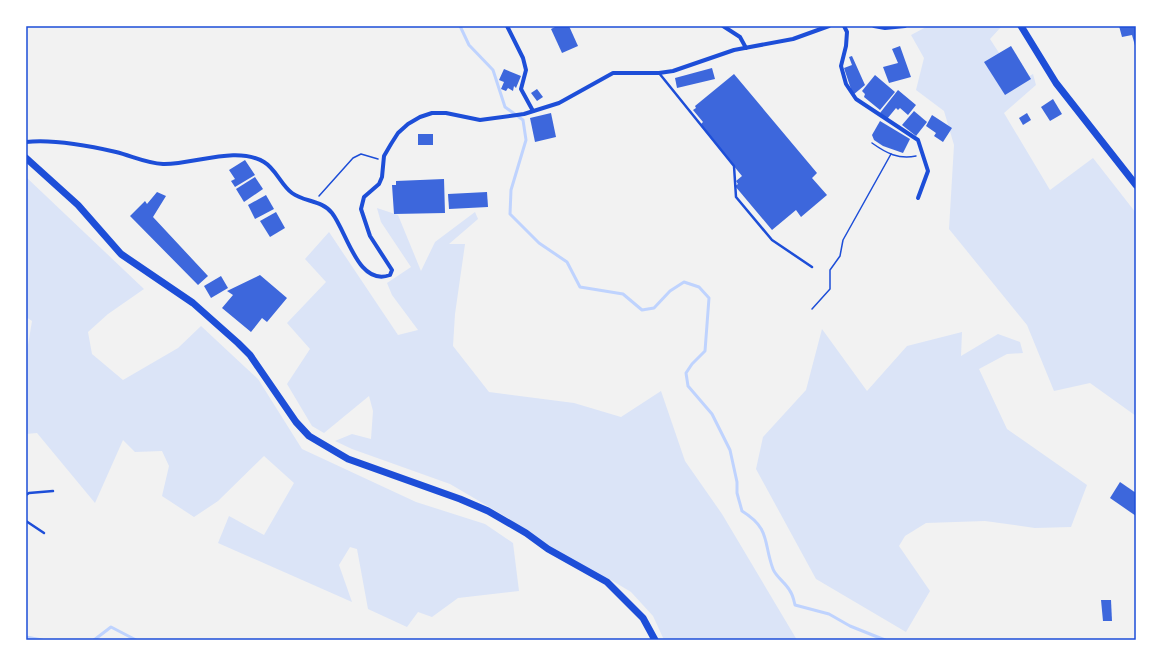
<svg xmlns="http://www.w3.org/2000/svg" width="1162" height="666" font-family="Signika,sans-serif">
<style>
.green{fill:#dbe4f7}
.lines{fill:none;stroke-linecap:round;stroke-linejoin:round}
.stream{stroke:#bfd3fe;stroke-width:3}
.building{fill:#3d67dc}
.path{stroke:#1d4ed8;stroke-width:1.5}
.service{stroke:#1d4ed8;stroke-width:2.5}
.minor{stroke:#1d4ed8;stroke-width:4}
.tertiary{stroke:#1d4ed8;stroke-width:7}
.neatline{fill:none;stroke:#1d4ed8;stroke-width:1.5}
</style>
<rect width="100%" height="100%" fill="#f2f2f2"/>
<g class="green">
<path d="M928 26H1002L990 39 1018 82 1033 74 1036 85 1004 113 1050 190 1093 158 1136 213V416L1090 383 1054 391 1027 325 949 229 954 145 944 111 916 90 924 58 911 35Z"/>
<path d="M26 177 144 289 108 314 88 332 92 354 123 380 178 348 201 326 258 379 302 449 416 502 485 524 513 543 519 591 458 598 432 617 418 612 407 627 368 609 357 549 350 547 339 565 352 602 218 543 229 516 264 535 294 483 264 456 218 501 194 517 162 496 169 466 162 451 135 452 123 440 95 503 37 433 26 434V357L32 321 26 317Z"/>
<path d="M377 208 398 215 421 271 435 242 475 212 478 219 449 244H465L455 314 453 346 489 392 574 403 621 417 661 391 685 461 722 514 797 640H664L653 616 631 592 611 580 555 556 508 518 450 484 352 449 335 441 352 434 371 439 373 411 369 396 324 433 312 426 287 384 310 349 287 323 326 282 305 259 329 232 398 335 418 330 392 295 387 283 411 267 381 222Z"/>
<path d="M822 329 867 391 907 346 962 332 961 356 998 334 1020 342 1023 353 1007 354 979 369 1007 429 1087 485 1071 527 1035 528 985 521 926 523 905 536 899 546 930 591 906 632 816 579 756 469 763 437 806 390Z"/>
</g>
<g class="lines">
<g class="stream">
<path d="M460 26 469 45 493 70 505 107 523 120 526 140 511 190 510 214 539 243 567 262 580 287 623 294 642 310 654 308 670 291 684 282 699 287 709 298 705 351 692 364 686 373 688 386 712 414 730 450 737 482V493L742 511C771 529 763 542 773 569 776 577 786 583 790 591 793 595 794 601 795 605L829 614 850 626 885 640"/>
<path d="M26 637 42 640"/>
<path d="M94 640 111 627 136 640"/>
</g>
</g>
<g class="building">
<path d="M557 26H569L578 46 562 53 551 29Z"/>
<path d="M1119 26H1136V49L1132 35 1122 37Z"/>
<path d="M900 46 911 77 889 83 883 67 898 63 892 49Z"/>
<path d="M1011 46 1031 79 1005 95 984 62Z"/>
<path d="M852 56 865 85 853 95 844 68 852 65 849 57Z"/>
<path d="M712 68 715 79 677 88 675 78Z"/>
<path d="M504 69 521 76 516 88 514 86 513 91 508 88 506 91 501 89 504 82 499 80Z"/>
<path d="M734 74 817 173 812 178 827 195 801 217 796 210 772 230 735 186 738 184 736 181 742 176 700 125 703 122 693 110 696 108 695 106Z"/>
<path d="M875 75 895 92 880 110 864 97 865 94 862 91Z"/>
<path d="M537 89 543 97 537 101 531 93Z"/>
<path d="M898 90 916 105 908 115 900 108 898 110 896 108 887 119 880 113Z"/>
<path d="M1053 99 1062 114 1050 121 1041 107Z"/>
<path d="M914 111 927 122 916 136 902 125Z"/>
<path d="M551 113 556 137 535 142 530 118Z"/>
<path d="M1027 113 1031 120 1023 125 1019 118Z"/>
<path d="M932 115 952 128 943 142 934 136 936 133 926 126Z"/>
<path d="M880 121 910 139 903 153 883 146 874 140 872 135Z"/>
<rect x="418" y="134" width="15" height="11"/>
<path d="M245 160 255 175 235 187 231 181 235 179 229 170Z"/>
<path d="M255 177 263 189 244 202 236 189Z"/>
<path d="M444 179 445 213 394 214 392 185H396V181Z"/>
<path d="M157 192 166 196 153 217 208 276 198 285 130 216 145 201 147 204Z"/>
<path d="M487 192 488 207 449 209 448 194Z"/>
<path d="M266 195 274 209 255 219 248 205Z"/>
<path d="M276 212 285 228 270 237 260 221Z"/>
<path d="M260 275 287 298 267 322 262 318 251 332 222 308 233 295 227 291Z"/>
<path d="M221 276 228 288 211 298 204 286Z"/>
<path d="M1120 482 1136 493V516L1110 498Z"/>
<path d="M1101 600H1111L1112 621H1103Z"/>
</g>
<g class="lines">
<g class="path">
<path d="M872 143C886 153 899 160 916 156"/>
<path d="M319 196 353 158 361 154 378 159"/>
<path d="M812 309 830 289V270L840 256 843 240 891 154"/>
</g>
<g class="service">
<path d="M659 73 734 166 736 197 772 240 812 267"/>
<path d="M26 495 29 493 53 491"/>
<path d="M26 521 44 533"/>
</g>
<g class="minor">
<path d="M507 26 523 58 526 70 521 89 533 111"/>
<path d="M723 26 740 37 746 48"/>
<path d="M844 26 847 32 846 46 841 66 846 84 856 99 918 140 928 171 918 198"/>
<path d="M874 26 885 28 905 26"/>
<path d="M26 142C53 139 90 146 116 152 132 156 146 163 163 164 193 165 236 145 264 162 276 169 281 185 292 193 304 202 322 200 332 213 347 232 358 287 390 275L392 270 370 236 361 209 364 197 379 184 382 177 384 156 391 144 398 133 408 124 420 117 432 113H446L480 120 524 114 559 103 613 73H659L673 71 734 50 793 39 829 26"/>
</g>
<g class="tertiary">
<path d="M1021 26 1056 83 1136 185"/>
<path d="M26 158 78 205 121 254 193 303 238 343 250 355 296 422 309 436 348 459 460 499 488 511 526 533 548 549 607 582 643 618 655 640"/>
</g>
</g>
<rect width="1162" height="666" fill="none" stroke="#ffffff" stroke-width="54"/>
<rect x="27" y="27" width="1108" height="612" class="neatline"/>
</svg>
